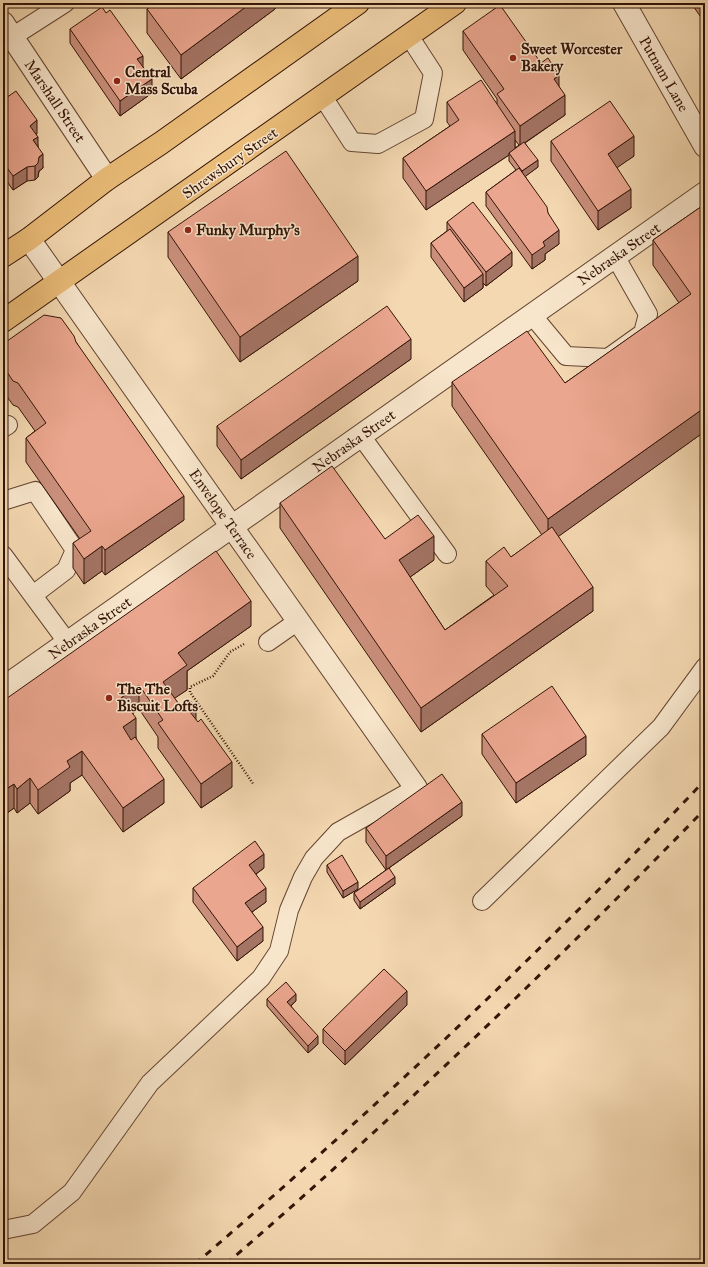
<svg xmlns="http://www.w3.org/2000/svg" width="708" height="1267" font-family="'IM FELL Great Primer',serif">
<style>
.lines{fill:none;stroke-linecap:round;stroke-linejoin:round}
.lane-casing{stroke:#634532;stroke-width:20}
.street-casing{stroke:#634532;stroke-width:24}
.primary-casing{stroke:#331407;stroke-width:24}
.path{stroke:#331407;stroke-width:2.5;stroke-dasharray:1 2;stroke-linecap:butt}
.lane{stroke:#f8e6cc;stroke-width:18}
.street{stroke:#f8e6cc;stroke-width:22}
.primary{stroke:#eabc78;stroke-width:22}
.rail{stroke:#331407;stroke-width:3;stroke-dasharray:7 7;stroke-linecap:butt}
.wall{fill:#ca8f7b;stroke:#331407;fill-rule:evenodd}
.shaded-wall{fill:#a47464;stroke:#331407}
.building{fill:#eba68f;stroke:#331407}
.poi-dot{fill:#8f2418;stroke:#f8e6cc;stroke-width:1.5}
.labels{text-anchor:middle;stroke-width:3;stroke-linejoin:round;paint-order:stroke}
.poi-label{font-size:15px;font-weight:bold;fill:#331407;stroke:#f8e6cc;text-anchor:start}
.street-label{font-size:15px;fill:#331407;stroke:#f8e6cc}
</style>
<rect width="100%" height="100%" fill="#f4d8b1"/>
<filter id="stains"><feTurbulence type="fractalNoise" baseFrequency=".005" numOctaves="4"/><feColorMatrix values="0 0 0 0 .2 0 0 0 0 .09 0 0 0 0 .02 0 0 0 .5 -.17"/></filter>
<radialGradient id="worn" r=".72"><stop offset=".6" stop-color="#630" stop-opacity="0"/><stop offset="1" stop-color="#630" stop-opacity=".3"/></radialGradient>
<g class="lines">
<g class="lane-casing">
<g id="lane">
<path d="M12 37 65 3"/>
<path d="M323 97 352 142 378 144 424 119 433 73 409 36"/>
<path d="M532 315 566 356 608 358 643 333 648 314 615 256"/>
<path d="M3 428 8 425"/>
<path d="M361 436 447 554"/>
<path d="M3 501 35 491 75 550 66 570 33 595"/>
<path d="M3 555 68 643"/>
<path d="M268 642 298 621"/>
<path d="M482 901 661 727 705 667"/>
<path d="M3 1230 33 1224 72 1192 150 1083 261 978 279 951 289 910 303 877 314 858 338 832 416 788"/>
</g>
</g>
<g class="street-casing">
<g id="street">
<path d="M624 3 705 146"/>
<path d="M3 23 107 179"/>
<path d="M29 239 416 788"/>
<path d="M3 688 705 193"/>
</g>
</g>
<g class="primary-casing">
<g id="primary">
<path d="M3 256 29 239 107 179 161 143 358 3"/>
<path d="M3 321 455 3"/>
</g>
</g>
<path class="path" d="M244 644 230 652 213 676 190 687V692L254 785"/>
<use href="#lane" class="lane"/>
<use href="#street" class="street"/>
<use href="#primary" class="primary"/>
<g class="rail">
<path d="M195 1264C322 1155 445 1042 564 924 612 877 659 829 705 780"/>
<path d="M226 1264C393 1120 551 967 705 809"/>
</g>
</g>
<g class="wall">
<path d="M151 3H275V9L181 79 147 33V9L153 5Z"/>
<path d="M691 3H705V23Z"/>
<path d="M70 29 143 67 152 93 120 116 70 43Z"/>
<path d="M463 31 541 63 559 86 565 115 525 143 538 167 525 176 548 213 559 244 545 254V260L532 269 486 206V192L516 170 509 161V155L426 210 403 178V158L450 126 447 122V102L497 104V99L463 50ZM515 140 519 145 515 148Z"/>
<path d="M3 100 37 134 36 135 38 146 43 168 39 171 38 177 35 180 27 181 13 190 3 176Z"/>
<path d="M551 141 634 156 617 167 631 208 598 230 551 161Z"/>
<path d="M705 204V434L704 432 558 536 593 611 421 732 280 528V503L385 539 434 560 410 577 445 630 494 595 486 586V561L511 557 542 535 452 406V382L565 383 679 303 653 265V240Z"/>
<path d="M447 222 512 266 486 286 483 283V288L464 302 431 257V243L447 231Z"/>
<path d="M168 232 358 281 240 362 168 257Z"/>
<path d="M76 342 184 520 105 575 102 571 84 584 73 568V543L80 539 26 462V438L35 431 18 407 13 405 3 391V344Z"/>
<path d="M411 359 241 479 217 446V426Z"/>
<path d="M251 626 187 671V690L174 698 181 707 196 720 232 787 201 808 158 748V737L139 709 132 714 136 738 164 803 123 832 82 775 70 783V791L38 814 30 803 17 813 14 808 3 816V701Z"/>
<path d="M482 734 586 755 516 803 482 754Z"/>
<path d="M462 816 389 868 395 884 360 909 354 900V893L386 870 366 842V828Z"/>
<path d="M327 865 358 889 343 898 327 872Z"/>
<path d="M264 868 256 874 266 902 252 912 263 941 237 961 193 902V888Z"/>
<path d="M267 999 296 1001 291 1006 318 1044 308 1053 267 1006Z"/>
<path d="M407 1005 345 1065 323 1043V1029Z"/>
</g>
<g class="shaded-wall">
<path d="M251 3H275V9L181 79V55Z"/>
<path d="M143 56V70L137 59Z"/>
<path d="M559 75V95L554 79Z"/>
<path d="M152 79V93L120 116V101Z"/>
<path d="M565 95V115L520 146V126Z"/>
<path d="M37 120V134L30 140V126Z"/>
<path d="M515 131V150L509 153V155L426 210V191Z"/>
<path d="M634 136V156L608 174V154Z"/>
<path d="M38 137V151L33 140Z"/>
<path d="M43 154V168L39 171 38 177 35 180V166L39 157Z"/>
<path d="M538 160V167L522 179V171Z"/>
<path d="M27 167V181L13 190V176Z"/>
<path d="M631 189V208L598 230V211Z"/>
<path d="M559 230V244L545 254V260L532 269V255L543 242Z"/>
<path d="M512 252V266L486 286V272Z"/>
<path d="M358 256V281L240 362V337Z"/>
<path d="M483 274V288L464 302V288Z"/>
<path d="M411 339V359L241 479V460Z"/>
<path d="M704 408V432L548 544V519Z"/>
<path d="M184 496V520L105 575V550Z"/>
<path d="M434 536V560L399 585V560Z"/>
<path d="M102 546V571L84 584V559Z"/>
<path d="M593 587V611L421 732V708Z"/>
<path d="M251 601V626L187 671V690L163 706V682L178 653Z"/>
<path d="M139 685V709L121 722V698Z"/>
<path d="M196 708V733L190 712Z"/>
<path d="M136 718V743L123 752V727Z"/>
<path d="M586 736V755L516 803V783Z"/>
<path d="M82 751V775L70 783V791L38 814V790L67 761Z"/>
<path d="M232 762V787L201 808V784Z"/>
<path d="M30 778V803L17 813V789Z"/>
<path d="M164 779V803L123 832V808Z"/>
<path d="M14 784V808L3 816V791Z"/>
<path d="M462 802V816L386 870V856Z"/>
<path d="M264 854V868L249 879V865Z"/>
<path d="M395 877V884L360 909V902Z"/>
<path d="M358 882V889L343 898V891Z"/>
<path d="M266 888V902L245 917V903Z"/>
<path d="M263 927V941L237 961V947Z"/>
<path d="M407 991V1005L345 1065V1051Z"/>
<path d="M296 994V1001L287 1009V1002Z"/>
<path d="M318 1036V1044L308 1053V1046Z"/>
</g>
<g class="building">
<path d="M155 3H251L181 55 147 9Z"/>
<path d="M500 5 541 63 548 58 559 75 554 79 565 95 520 126 497 94 504 89 463 31Z"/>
<path d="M102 7 106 13 110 10 143 56 137 59 152 79 120 101 70 29Z"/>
<path d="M481 80 515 131 426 191 403 158 459 120 447 102Z"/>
<path d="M16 91 37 120 30 126 38 137 33 140 43 154 39 157 38 163 35 166 27 167 13 176 3 162V100Z"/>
<path d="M610 101 634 136 608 154 631 189 598 211 551 141Z"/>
<path d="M524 142 538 160 522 171 509 153Z"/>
<path d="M286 151 358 256 240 337 168 232Z"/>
<path d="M519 168 547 207 548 213 559 230 543 242 545 246 532 255 486 192Z"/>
<path d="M473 202 512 252 486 272 447 222Z"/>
<path d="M705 204V410L704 408 548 519 452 382 527 331 565 383 691 294 653 240Z"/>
<path d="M450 229 483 274 464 288 431 243Z"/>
<path d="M387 306 411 339 241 460 217 426Z"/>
<path d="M44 315 61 318 74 336 76 342 184 496 105 550 102 546 84 559 73 543 91 531 26 438 46 423 18 383 13 381 3 366V344Z"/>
<path d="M332 466 385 539 418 515 434 536 399 560 445 630 508 586 486 561 504 547 511 557 552 527 593 587 421 708 280 503Z"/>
<path d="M216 551 251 601 178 653 187 665 163 682 181 707 190 700 196 708 190 712 198 722 201 719 232 762 201 784 158 723 163 720 139 685 121 698 136 718 123 727 131 740 135 737 164 779 123 808 82 751 67 761 70 767 38 790 30 778 17 789 14 784 3 791V701Z"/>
<path d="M552 686 586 736 516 783 482 734Z"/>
<path d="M442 774 462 802 386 856 366 828Z"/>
<path d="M255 841 264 854 249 865 266 888 245 903 263 927 237 947 193 888Z"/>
<path d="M342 855 358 882 343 891 327 865Z"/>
<path d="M389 868 395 877 360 902 354 893Z"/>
<path d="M384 969 407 991 345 1051 323 1029Z"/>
<path d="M286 982 296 994 287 1002 318 1036 308 1046 267 999Z"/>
</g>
<g class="poi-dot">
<circle cx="513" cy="58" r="4"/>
<circle cx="117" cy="81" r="4"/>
<circle cx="188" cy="230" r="4"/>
<circle cx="109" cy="698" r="4"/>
</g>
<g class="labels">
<g class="poi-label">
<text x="521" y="54">Sweet Worcester<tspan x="521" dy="17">Bakery</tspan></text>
<text x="125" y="77">Central<tspan x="125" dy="17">Mass Scuba</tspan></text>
<text x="196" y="235">Funky Murphy's</text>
<text x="117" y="694">The The<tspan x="117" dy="17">Biscuit Lofts</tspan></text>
</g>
<g class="street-label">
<text transform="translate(664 74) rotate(60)" y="5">Putnam Lane</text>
<text transform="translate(55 101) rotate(56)" y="5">Marshall Street</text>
<text transform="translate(230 163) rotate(-35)" y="5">Shrewsbury Street</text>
<text transform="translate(619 254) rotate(-35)" y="5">Nebraska Street</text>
<text transform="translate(354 441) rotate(-35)" y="5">Nebraska Street</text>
<text transform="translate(223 514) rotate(55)" y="5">Envelope Terrace</text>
<text transform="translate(90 628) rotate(-35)" y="5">Nebraska Street</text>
</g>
</g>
<rect width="708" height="1267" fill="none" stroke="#f4d8b1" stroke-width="16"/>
<rect x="4" y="4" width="700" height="1259" fill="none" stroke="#331407" stroke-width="2"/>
<rect x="8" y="8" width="692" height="1251" fill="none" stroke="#331407"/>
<rect width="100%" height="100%" filter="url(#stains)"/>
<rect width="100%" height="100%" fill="url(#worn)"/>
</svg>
